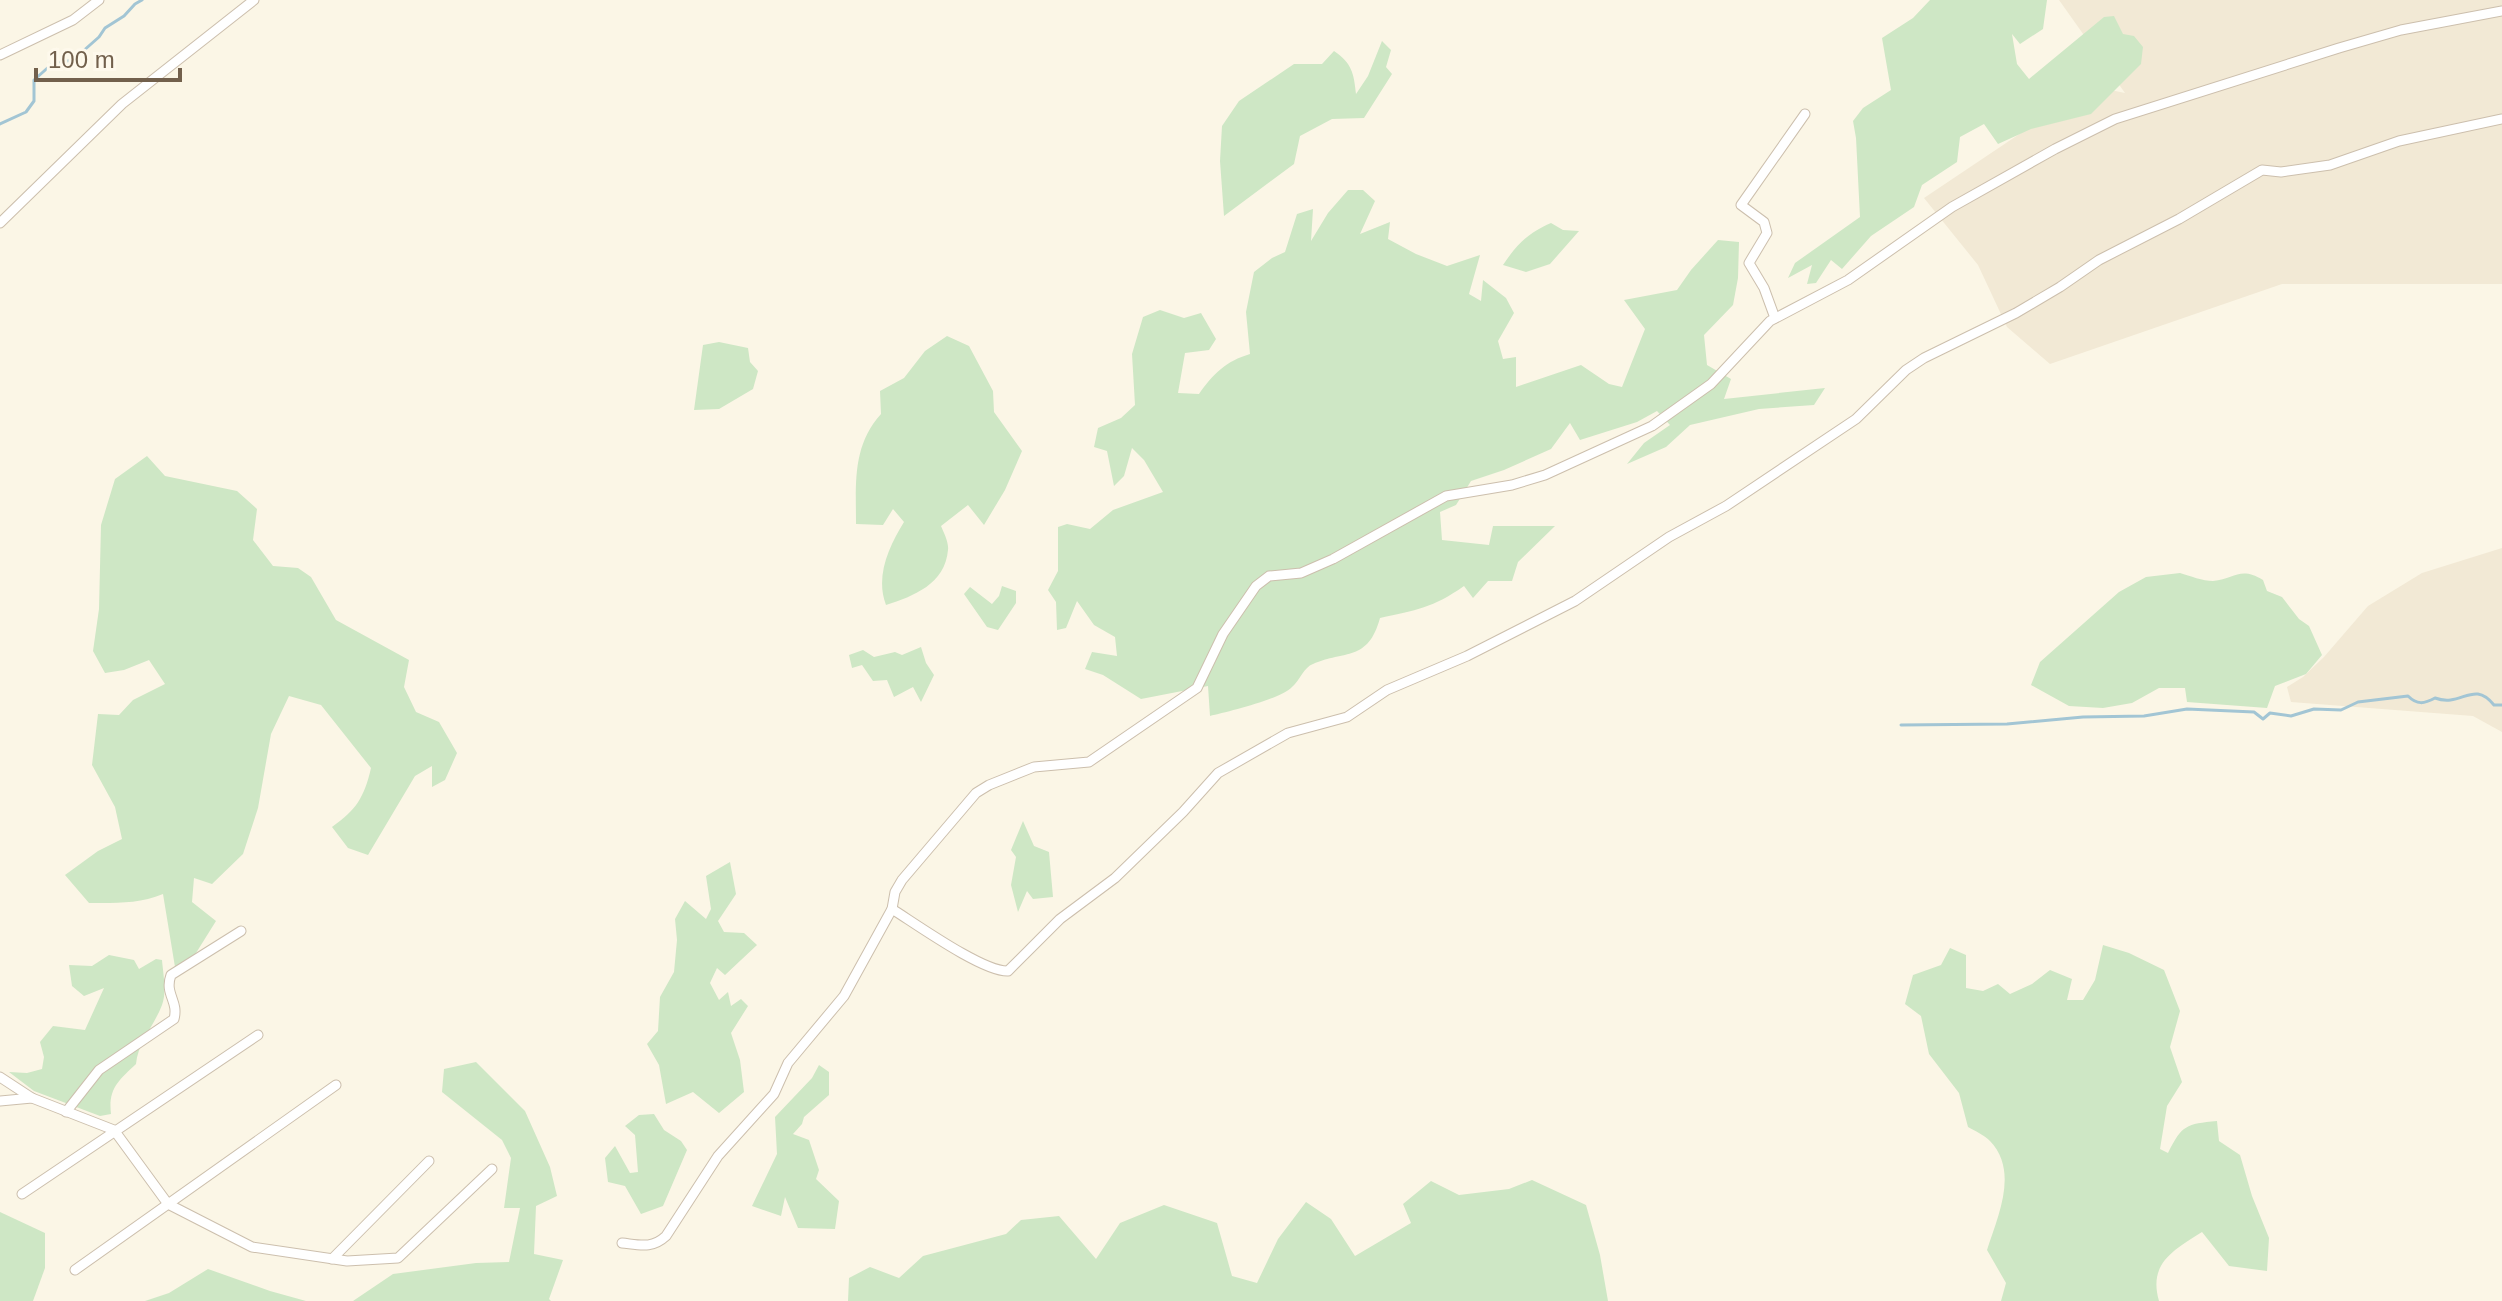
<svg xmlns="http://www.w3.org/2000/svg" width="2502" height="1301" font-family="Arial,sans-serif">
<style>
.residential{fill:#f2e9d5}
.green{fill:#cee7c5}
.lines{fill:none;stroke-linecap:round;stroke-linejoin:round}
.stream{stroke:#a2c5d4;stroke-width:3}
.street-casing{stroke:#ccbfad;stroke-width:11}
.street{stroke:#fff;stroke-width:9}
</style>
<rect width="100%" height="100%" fill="#fbf6e6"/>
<g class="residential">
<path d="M2059 0H2502V284H2282L2050 364 2007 327 1978 265 1924 198 2091 86 2125 93Z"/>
<path d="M2502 548V732L2473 716 2291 702 2287 687 2303 677 2324 657 2368 606 2422 573Z"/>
</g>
<g class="green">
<path d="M1930 0H2047L2043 29 2020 44 2012 34 2017 64 2029 79 2104 17 2114 16 2123 34 2134 36 2143 47 2141 64 2091 114 2031 129 1998 144 1984 124 1960 137 1957 162 1922 185 1914 207 1871 236 1842 269 1831 260 1816 283 1807 284 1812 265 1788 278 1795 263 1860 217 1856 138 1853 121 1863 108 1891 90 1882 38 1913 18Z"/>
<path d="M1382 41 1391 50 1386 67 1392 74 1364 118 1332 119 1300 136 1294 164 1224 216 1220 161 1222 126 1239 101 1294 64H1322L1334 51C1352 63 1354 74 1356 94L1368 76Z"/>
<path d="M1348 190H1363L1375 201 1360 234 1390 222 1388 239 1416 254 1447 266 1480 255 1469 294 1481 301 1483 280 1506 298 1514 313 1498 341 1503 359 1516 357V387L1581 365 1609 384 1622 387 1645 329 1624 300 1677 290 1691 270 1718 240 1739 242 1738 278 1733 305 1704 335 1707 365 1731 379 1724 399 1825 388 1814 405 1759 409 1690 425 1666 447 1627 464 1644 443 1670 425 1657 411 1637 422 1580 440 1570 423 1551 449 1504 470 1471 481 1456 505 1440 512 1442 540 1489 545 1493 526H1555L1518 562 1512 581H1488L1473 598 1464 586C1433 608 1416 610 1380 618 1368 662 1345 650 1313 664 1304 667 1300 680 1292 687 1281 699 1227 712 1210 716L1208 686 1141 699 1103 675 1085 669 1092 652 1117 656 1115 637 1094 625 1077 601 1066 628 1057 630 1056 602 1048 590 1058 571V527L1067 524 1090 529 1113 510 1163 492 1144 460 1132 448 1124 476 1114 486 1107 451 1094 447 1098 428 1121 418 1135 405 1132 354 1143 317 1160 310 1184 318 1201 313 1216 339 1209 350 1185 353 1178 393 1199 394C1213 374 1226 361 1250 354L1246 312 1254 272 1272 258 1285 252 1297 214 1313 209 1311 241 1328 213Z"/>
<path d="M1551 223 1563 230 1579 231 1550 264 1526 272 1503 265C1517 244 1528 233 1551 223Z"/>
<path d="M947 336 969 346 993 391 994 412 1022 451 1005 490 984 525 968 505 941 526C944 533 949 543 948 550 945 584 914 596 886 605 875 577 889 546 904 522L893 509 883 525 856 524C856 484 852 446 881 414L880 391 904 378 925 351Z"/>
<path d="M719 342 748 348 750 362 758 371 753 389 719 409 694 410 703 345Z"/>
<path d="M147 456 165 476 237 491 257 509 253 540 273 566 298 568 311 577 336 620 409 660 404 687 416 712 439 722 457 753 445 780 432 787V766L415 776 368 855 348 848 332 827C356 810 364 798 371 768L321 705 289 696 271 734 258 808 243 854 212 884 194 878 192 902 216 921 191 961 175 967 163 894C139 904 115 903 89 903L65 875 98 851 122 839 115 807 92 765 98 714 119 715 133 700 165 684 149 660 124 670 105 673 93 651 99 609 101 525 115 479Z"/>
<path d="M2180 573C2190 576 2203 581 2213 581 2235 579 2240 566 2263 580L2267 591 2282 597 2299 619 2309 626 2322 655 2306 674 2275 686 2267 708 2187 702 2185 688H2159L2132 703 2103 708 2069 706 2031 685 2040 662 2119 592 2146 577Z"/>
<path d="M1002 586 1016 591V603L998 630 987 627 964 594 970 587 992 604 999 596Z"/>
<path d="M921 647 926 663 934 675 921 702 913 687 894 697 887 680 873 681 862 665 852 668 849 655 863 650 874 657 895 652 902 655Z"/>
<path d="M1023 821 1034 846 1049 852 1053 897 1033 899 1027 891 1018 912 1011 885 1016 857 1011 850Z"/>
<path d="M730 862 736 894 718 921 724 932 744 933 757 945 725 975 717 968 710 983 719 1000 728 992 731 1006 741 999 748 1006 731 1033 740 1060 744 1092 719 1113 693 1092 666 1104 659 1065 647 1044 658 1031 660 997 674 972 677 940 675 919 685 901 706 919 711 909 706 876Z"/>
<path d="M2103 945 2129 953 2164 970 2180 1011 2170 1047 2182 1082 2167 1106 2160 1149 2168 1153C2182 1125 2186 1124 2217 1121L2219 1141 2240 1155 2252 1196 2269 1238 2267 1271 2229 1266 2202 1232C2174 1250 2148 1263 2159 1301H2001L2006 1283 1987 1250C1998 1216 2019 1171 1990 1141 1984 1135 1975 1131 1968 1127L1959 1093 1929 1054 1921 1016 1905 1004 1913 975 1941 965 1950 948 1966 955V988L1983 991 1998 984 2010 994 2032 984 2050 970 2072 979 2067 1000H2083L2095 980Z"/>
<path d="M109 955 134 960 139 969 156 959 162 960C163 973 167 992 162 1005 154 1026 138 1042 136 1064 118 1081 108 1089 111 1114L100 1116 34 1091 9 1072 27 1073 42 1069 44 1057 40 1042 53 1026 85 1030 104 988 84 996 72 986 69 965 92 966Z"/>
<path d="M476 1062 525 1111 550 1167 557 1196 536 1206 534 1254 563 1260 549 1299 551 1301H353L393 1274 476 1263 509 1262 520 1208H504L511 1158 502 1140 442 1092 444 1069Z"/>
<path d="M819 1065 829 1072V1095L804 1117 802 1124 793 1134 809 1140 819 1170 816 1179 839 1201 835 1229 798 1228 785 1197 781 1216 752 1206 777 1154 775 1117 812 1078Z"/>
<path d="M654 1114 664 1130 681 1141 687 1150 663 1206 641 1214 625 1186 608 1182 605 1158 615 1146 630 1173 638 1172 635 1135 625 1126 639 1115Z"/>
<path d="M1532 1180 1586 1205 1600 1255 1608 1301H848L849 1278 870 1267 899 1278 923 1256 1006 1234 1021 1220 1059 1216 1096 1259 1120 1223 1164 1205 1217 1223 1232 1276 1257 1283 1278 1239 1306 1202 1331 1219 1355 1256 1411 1223 1403 1204 1431 1181 1459 1195 1509 1189Z"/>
<path d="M0 1212 45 1233V1268L33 1301H0Z"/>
<path d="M208 1269 270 1291 306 1301H145L169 1293Z"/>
</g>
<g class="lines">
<g class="stream">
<path d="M0 124 26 112 34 101V80L52 64 73 60 99 37 105 28 124 16 135 4 142 0"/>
<path d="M1901 725 2007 724 2083 717 2144 716 2187 709 2254 712 2263 719 2270 713 2291 716 2314 709 2341 710 2358 702 2408 696C2417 705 2424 704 2435 698 2462 708 2473 679 2494 705H2502"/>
</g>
<g class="street-casing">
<g id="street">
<path d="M0 55 73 20 99 0"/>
<path d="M0 223 122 104 254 0"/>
<path d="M1775 318 1764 288 1749 263 1767 233 1764 222 1741 205 1805 114"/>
<path d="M892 909C916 924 983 972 1008 971L1060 919 1115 878 1183 812 1218 773 1288 733 1347 717 1387 690 1467 656 1575 601 1669 537 1726 506 1856 419 1906 370 1924 358 2016 313 2060 287 2099 260 2179 219 2262 170 2281 172 2330 165 2399 141 2502 119"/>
<path d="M0 1077 32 1098 114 1130 168 1204 252 1247 347 1261 398 1258 492 1169"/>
<path d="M0 1101 32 1098"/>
<path d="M66 1112 99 1070 174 1019C179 1001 164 994 171 975L241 931"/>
<path d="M22 1194 258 1035"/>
<path d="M622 1243C640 1245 652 1249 666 1236L718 1156 774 1094 788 1063 844 996 892 909 895 892 902 880 976 793 989 785 1034 767 1089 762 1197 688 1223 634 1256 586 1269 576 1301 573 1333 559 1446 496 1512 485 1545 475 1652 426 1711 384 1770 321 1848 280 1952 207 2055 149 2115 119 2339 48 2401 30 2502 11"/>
<path d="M332 1259 429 1161"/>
<path d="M75 1270 336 1085"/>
</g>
</g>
<use href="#street" class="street"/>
</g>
<path d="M36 68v12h144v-12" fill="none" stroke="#72604c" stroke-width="4"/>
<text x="48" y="68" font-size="24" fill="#72604c" stroke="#fef9ec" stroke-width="6" paint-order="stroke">100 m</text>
</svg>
